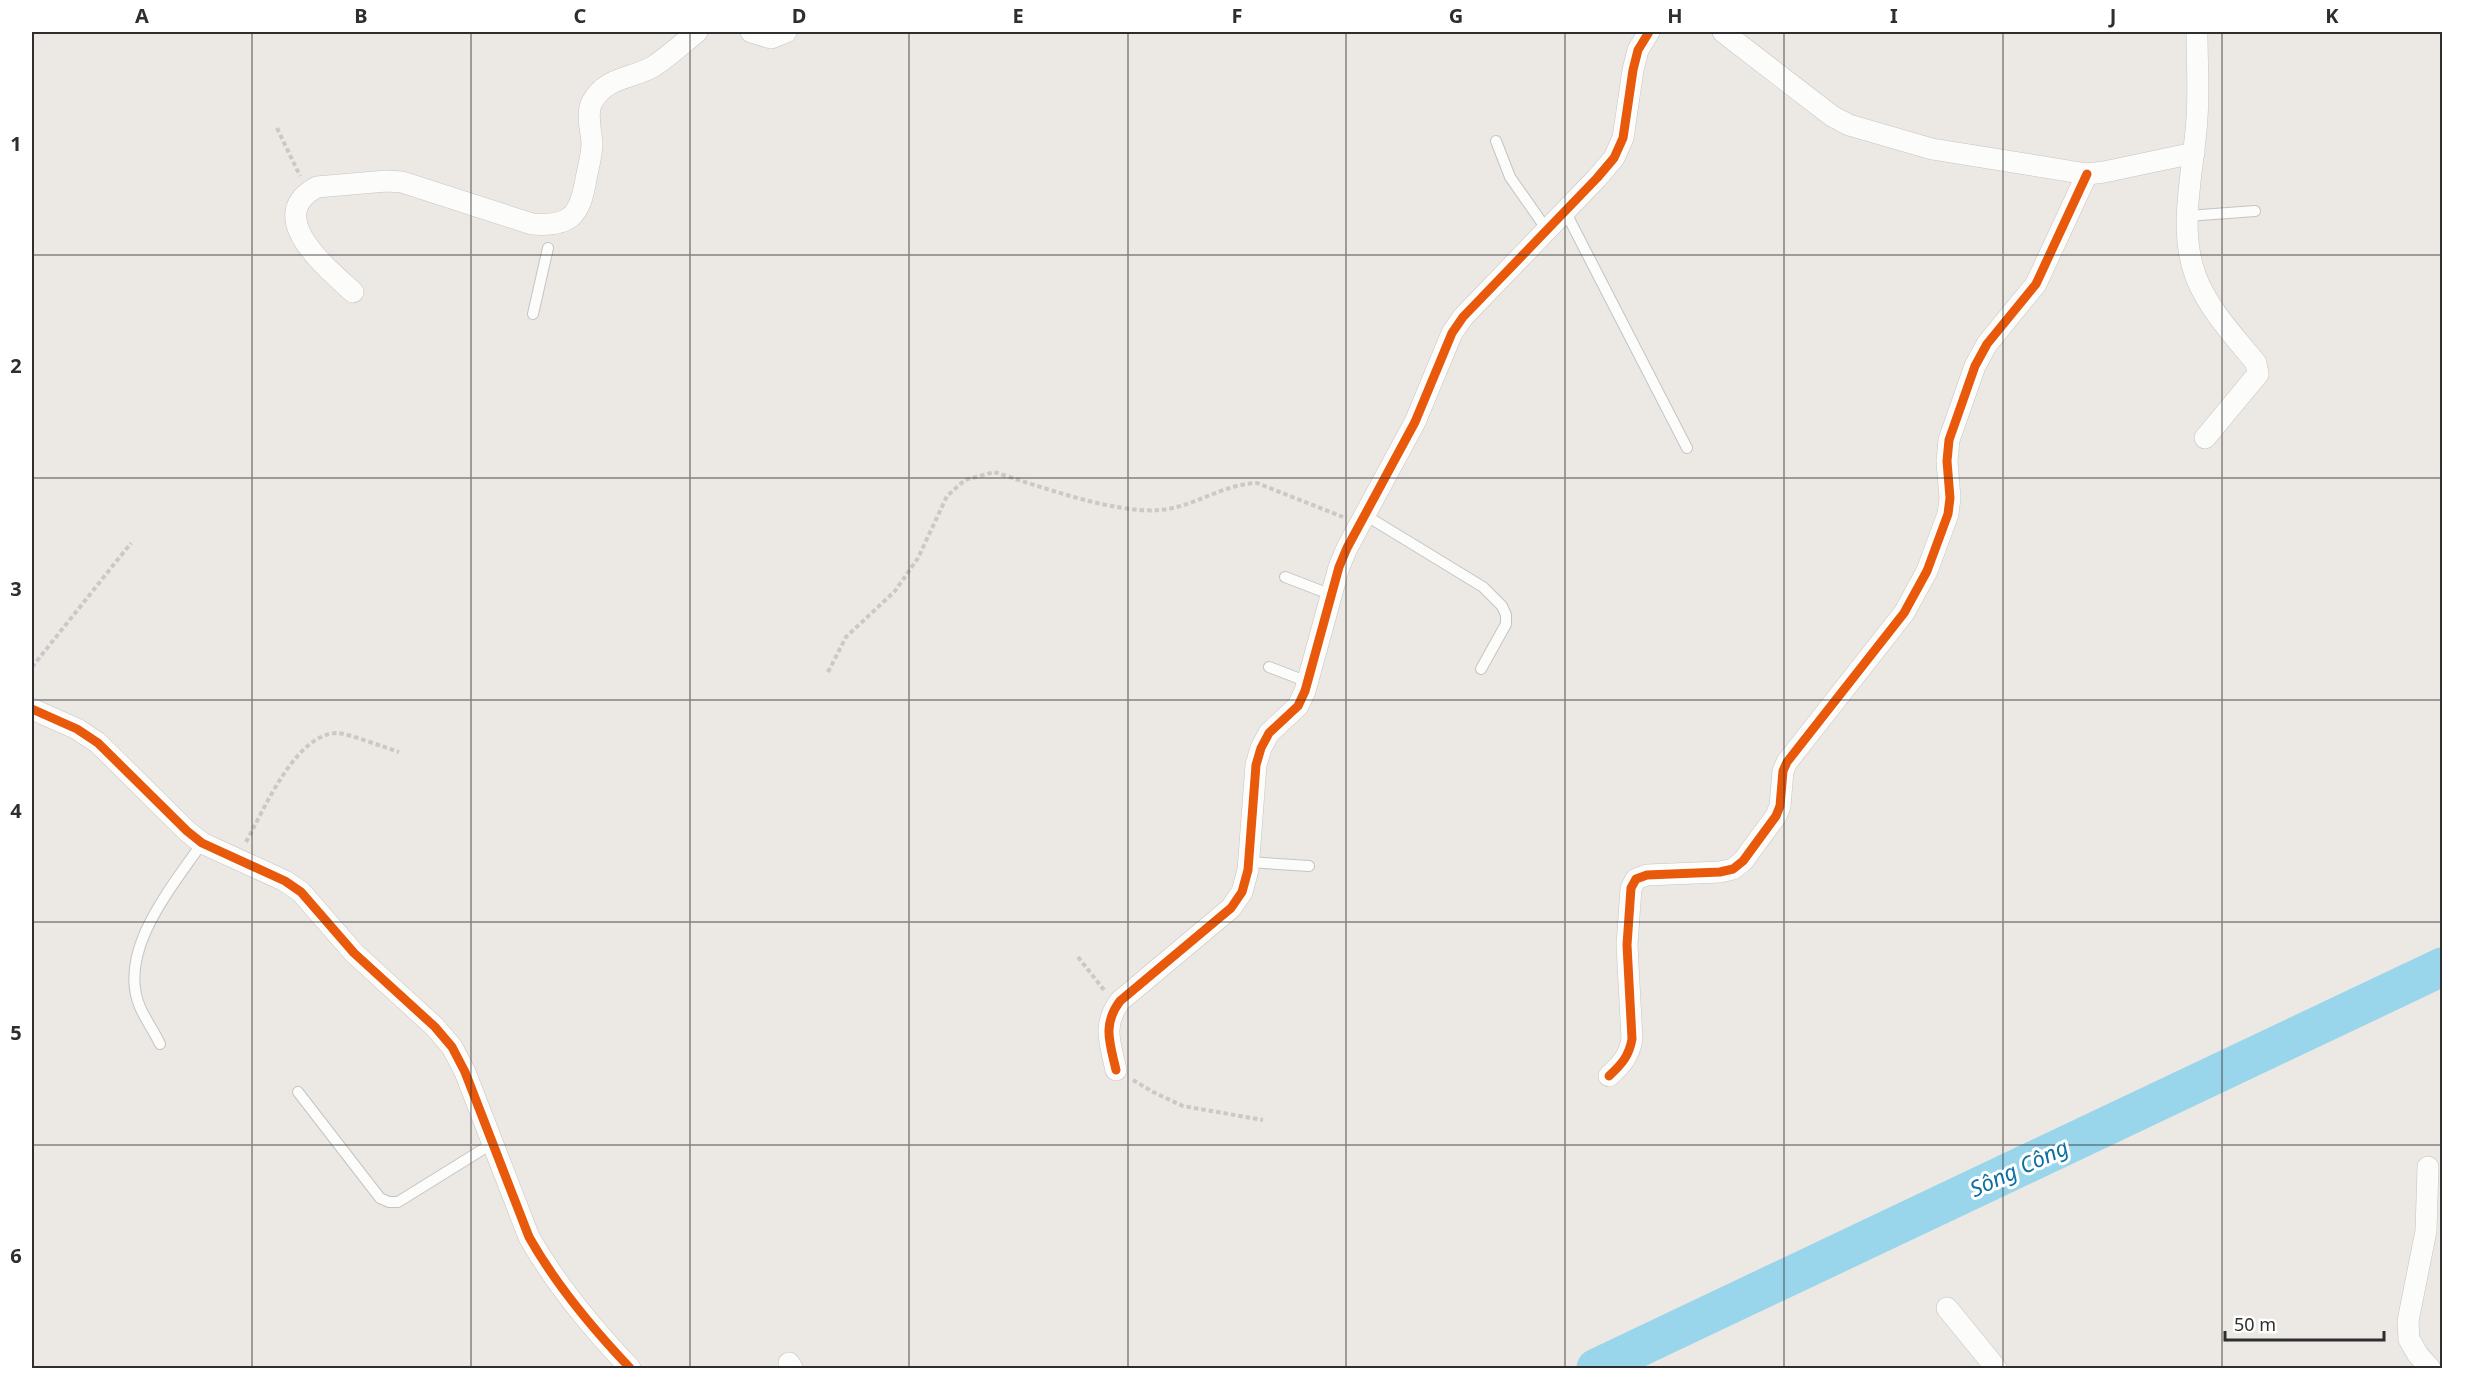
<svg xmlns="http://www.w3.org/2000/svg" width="2474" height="1400" font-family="'Noto Sans',sans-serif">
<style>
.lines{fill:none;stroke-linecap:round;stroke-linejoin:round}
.river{stroke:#99d6ec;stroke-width:39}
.lane-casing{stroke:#c5c4c5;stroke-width:12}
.street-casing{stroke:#c5c4c5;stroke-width:22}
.path{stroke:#c9c9c8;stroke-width:4;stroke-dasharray:4.5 3;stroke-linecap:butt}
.lane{stroke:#fcfcfb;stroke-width:10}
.street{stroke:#fcfcfb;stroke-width:21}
.cycleway-casing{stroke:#fff;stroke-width:13}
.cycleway{stroke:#e8590c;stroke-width:9}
.grid{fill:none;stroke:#2e2e2e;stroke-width:1.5;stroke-opacity:0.55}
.labels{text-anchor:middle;stroke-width:6;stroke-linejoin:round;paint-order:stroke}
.water-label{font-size:22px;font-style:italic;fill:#0d6fa3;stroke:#fff}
.neatline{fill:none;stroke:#2e2e2e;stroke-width:2}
.grid-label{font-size:20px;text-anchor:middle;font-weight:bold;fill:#2e2e2e}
</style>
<rect width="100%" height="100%" fill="#ece8e4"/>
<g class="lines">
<path class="river" d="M1596 1368 2442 967"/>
<g class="lane-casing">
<g id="lane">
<path d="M1496 141 1510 177 1547 230"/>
<path d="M1565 211 1687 448"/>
<path d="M2187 216 2255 211"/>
<path d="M533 314 548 248"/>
<path d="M1365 515 1483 587 1502 606 1506 615V624L1481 669"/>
<path d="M1285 577 1332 595"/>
<path d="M1269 667 1308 682"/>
<path d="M1248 862 1309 866"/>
<path d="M160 1044C154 1031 145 1019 140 1007 116 951 173 886 202 843"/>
<path d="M298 1092 380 1198 389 1202H398L493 1143"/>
</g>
</g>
<g class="street-casing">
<g id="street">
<path d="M751 32 771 38 786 32"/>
<path d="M1723 32 1832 116 1849 125 1932 149 2087 174 2104 172 2194 153"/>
<path d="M2197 32C2197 60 2199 90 2197 118 2194 170 2177 228 2196 277 2209 310 2234 336 2256 363L2258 374 2205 438"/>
<path d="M353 292C328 269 262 216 317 187L386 181 402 182 532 224C570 227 580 216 586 179 588 168 592 155 592 143 591 130 586 114 592 102 606 76 633 79 654 66 669 56 683 43 697 32"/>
<path d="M32 709 77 729 98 743 187 831 202 843 285 881 301 892 354 953 435 1027 452 1047 465 1072 529 1237C556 1285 593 1329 630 1368"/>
<path d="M1116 1070C1110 1043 1102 1025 1120 1001L1231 908 1242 892 1248 870 1256 765 1261 748 1269 733 1298 706 1305 691 1339 567 1347 548 1415 422 1452 333 1463 317 1597 178 1614 158 1623 138 1633 70 1638 50 1649 32"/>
<path d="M1609 1076C1622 1064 1629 1056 1632 1039L1627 945 1631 888 1636 879 1647 875 1720 872 1733 869 1743 861 1776 816 1780 806 1783 771 1787 762 1904 613 1927 571 1948 514 1950 498 1947 461 1949 440 1975 366 1987 344 2036 284 2087 174"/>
<path d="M2428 1167 2426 1231 2408 1321 2409 1339 2418 1355 2430 1368"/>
<path d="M1947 1308 1996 1368"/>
<path d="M789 1363 792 1368"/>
</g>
</g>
<g class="path">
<path d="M277 128 300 176"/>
<path d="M32 667 131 543"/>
<path d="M828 672 846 637 895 591 918 558 947 496 965 480 994 472C1039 486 1114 514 1160 510 1194 507 1223 484 1257 483L1343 517"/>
<path d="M246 842C264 810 295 734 337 733 347 733 386 748 399 752"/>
<path d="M1078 957 1104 990"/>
<path d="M1133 1080 1153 1092 1183 1106 1263 1120"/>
</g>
<use href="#lane" class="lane"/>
<use href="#street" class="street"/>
<g class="cycleway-casing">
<g id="cycleway">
<path d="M32 709 77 729 98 743 187 831 202 843 285 881 301 892 354 953 435 1027 452 1047 465 1072 529 1237C556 1285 593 1329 630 1368"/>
<path d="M1116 1070C1110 1043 1102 1025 1120 1001L1231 908 1242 892 1248 870 1256 765 1261 748 1269 733 1298 706 1305 691 1339 567 1347 548 1415 422 1452 333 1463 317 1597 178 1614 158 1623 138 1633 70 1638 50 1649 32"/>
<path d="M1609 1076C1622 1064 1629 1056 1632 1039L1627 945 1631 888 1636 879 1647 875 1720 872 1733 869 1743 861 1776 816 1780 806 1783 771 1787 762 1904 613 1927 571 1948 514 1950 498 1947 461 1949 440 1975 366 1987 344 2036 284 2087 174"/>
</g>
</g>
<use href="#cycleway" class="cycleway"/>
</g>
<path class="grid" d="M252 32V1368M471 32V1368M690 32V1368M909 32V1368M1128 32V1368M1346 32V1368M1565 32V1368M1784 32V1368M2003 32V1368M2222 32V1368M32 255H2442M32 478H2442M32 700H2442M32 922H2442M32 1145H2442"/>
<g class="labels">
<g class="water-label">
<text transform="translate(2019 1168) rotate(-25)" y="8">Sông Công</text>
</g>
</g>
<rect width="2474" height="1400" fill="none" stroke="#ffffff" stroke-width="66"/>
<path d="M2225 1331v9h159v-9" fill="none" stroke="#2e2e2e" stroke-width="3"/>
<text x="2234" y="1331" font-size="18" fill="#2e2e2e" stroke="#ffffff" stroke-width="4.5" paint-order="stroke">50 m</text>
<rect x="33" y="33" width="2408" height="1334" class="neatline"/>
<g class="grid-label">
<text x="142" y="23">A</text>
<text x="361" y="23">B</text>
<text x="580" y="23">C</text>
<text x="799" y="23">D</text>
<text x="1018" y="23">E</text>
<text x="1237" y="23">F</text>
<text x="1456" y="23">G</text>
<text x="1675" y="23">H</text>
<text x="1894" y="23">I</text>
<text x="2113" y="23">J</text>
<text x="2332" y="23">K</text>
<text x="16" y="151">1</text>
<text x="16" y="373">2</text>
<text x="16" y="596">3</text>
<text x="16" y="818">4</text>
<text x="16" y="1040">5</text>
<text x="16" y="1263">6</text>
</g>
</svg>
